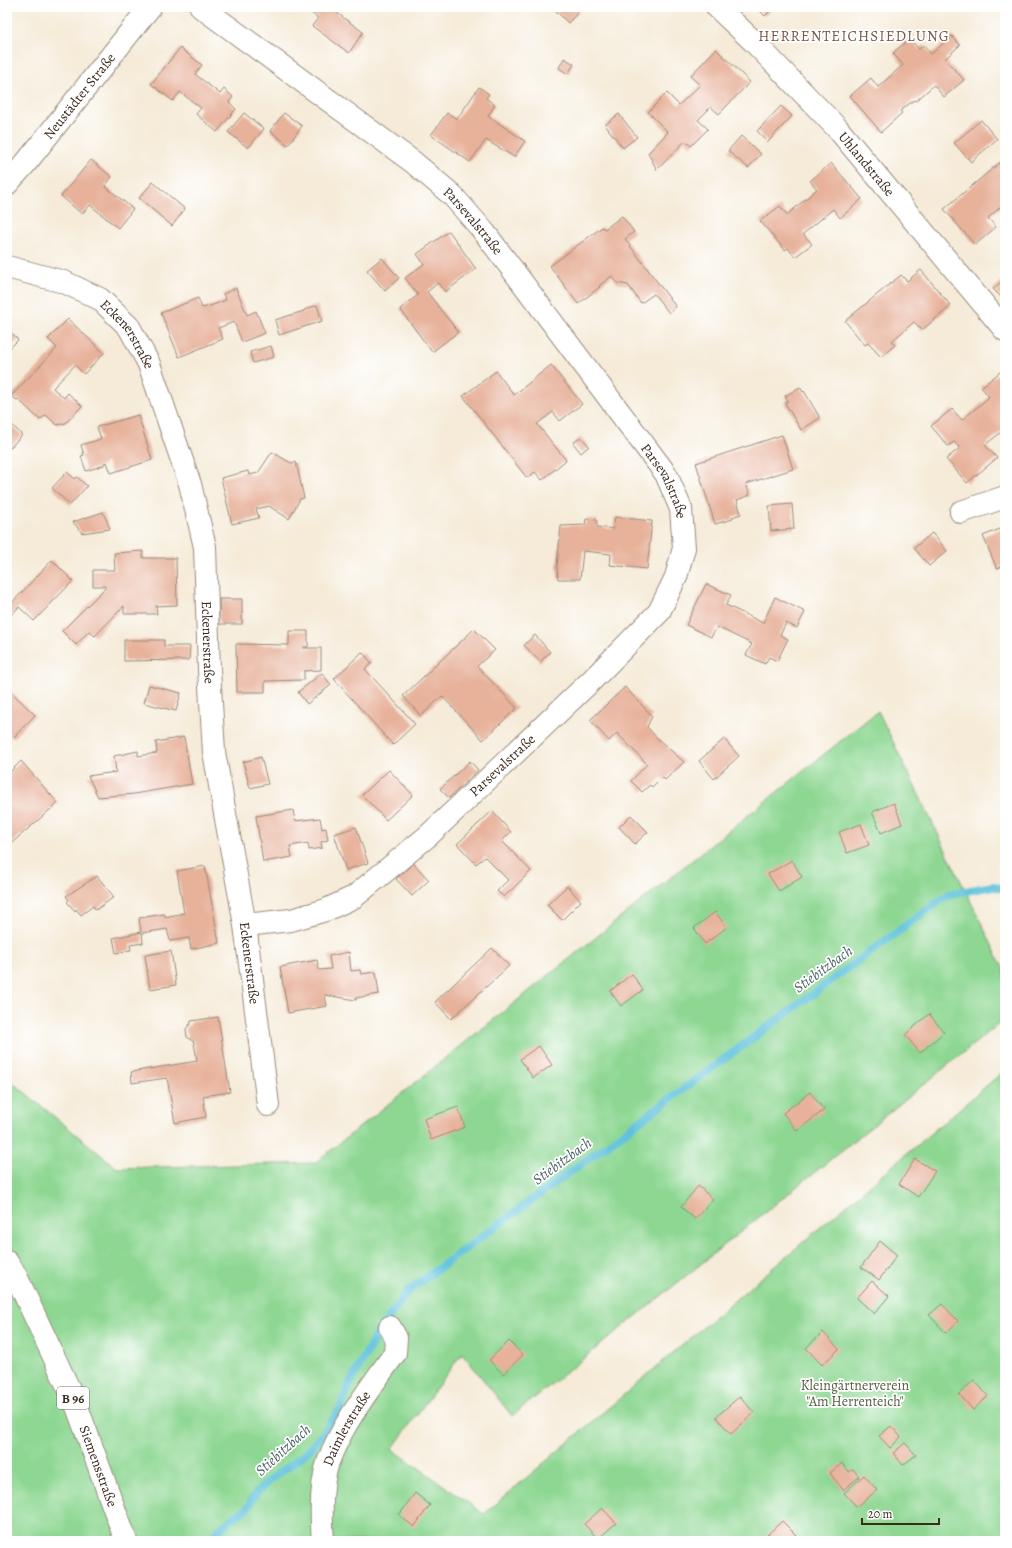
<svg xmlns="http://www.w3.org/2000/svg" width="1012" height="1548" font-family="Alegreya,serif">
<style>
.green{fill:#8dd792;stroke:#648058}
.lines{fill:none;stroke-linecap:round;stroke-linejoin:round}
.stream{stroke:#5dc1db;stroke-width:8}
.building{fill:#e7b19a}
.street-casing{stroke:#988a7b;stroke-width:24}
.secondary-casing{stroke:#988a7b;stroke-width:24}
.primary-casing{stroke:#988a7b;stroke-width:24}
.street{stroke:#fff;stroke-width:22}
.secondary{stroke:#fff;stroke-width:22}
.primary{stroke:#fff;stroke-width:22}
.labels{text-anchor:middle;stroke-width:3.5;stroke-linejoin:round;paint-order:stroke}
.shield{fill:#fff;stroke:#766a62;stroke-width:1}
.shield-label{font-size:13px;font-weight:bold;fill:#3b2a1e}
.street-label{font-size:14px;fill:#3b2a1e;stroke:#fff}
.park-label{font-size:14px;fill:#545e41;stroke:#fff}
.neighbourhood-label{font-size:15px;letter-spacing:1px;fill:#775949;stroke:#fff}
.water-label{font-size:15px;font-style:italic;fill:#475f60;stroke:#fff}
</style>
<rect width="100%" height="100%" fill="#fff"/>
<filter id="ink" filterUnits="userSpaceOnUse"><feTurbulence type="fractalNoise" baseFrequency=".025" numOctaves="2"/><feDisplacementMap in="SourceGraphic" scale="8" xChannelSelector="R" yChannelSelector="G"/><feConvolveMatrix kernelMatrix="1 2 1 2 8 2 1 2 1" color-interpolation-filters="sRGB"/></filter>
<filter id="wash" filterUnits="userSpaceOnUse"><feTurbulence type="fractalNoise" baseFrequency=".012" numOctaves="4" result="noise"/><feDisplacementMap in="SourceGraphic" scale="16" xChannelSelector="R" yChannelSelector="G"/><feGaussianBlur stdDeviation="0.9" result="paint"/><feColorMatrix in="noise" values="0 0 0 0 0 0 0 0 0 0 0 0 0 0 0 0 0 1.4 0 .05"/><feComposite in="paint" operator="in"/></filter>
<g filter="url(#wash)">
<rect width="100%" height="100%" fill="#f5ebd8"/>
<path class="green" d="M878 711 1005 972V1019L512 1416 462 1353 392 1449 484 1514 1005 1070V1541H7V1078L117 1168 315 1163Z"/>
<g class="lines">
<path class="stream" d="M207 1541 235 1516 246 1510 256 1493 272 1478 305 1454 323 1434 340 1409 349 1385 378 1332 408 1291 949 894 993 886 1005 890"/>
</g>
<g id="blocks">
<g class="building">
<path d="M314 7H318L323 11 325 7H329L363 32 349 53 312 26 318 18 310 12Z"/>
<path d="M552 7H585L582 8 568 23Z"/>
<path d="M756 7H774L765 16Z"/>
<path d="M952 36 960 45 945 59 964 80 944 97 934 85 916 101 914 100 900 111 902 113 881 132 850 96 871 78 878 87 903 65 893 53 909 39 919 49 924 45 931 54Z"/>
<path d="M180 48 202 65 195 74 220 94 224 89 233 97 229 102 236 109 217 132 196 114 201 108 180 92 173 101 151 84Z"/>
<path d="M716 49 750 82 719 114 711 107 698 120 708 129 691 146 685 141 657 170 648 153 668 132 648 112 667 93 679 105 700 85 690 76Z"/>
<path d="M564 58 574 64 568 74 559 68Z"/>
<path d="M479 87 489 94 486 98 495 105 488 116 525 141 514 157 486 140 470 162 431 135 447 113 457 119Z"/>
<path d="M781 106 792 116 768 142 757 131Z"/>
<path d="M244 113 264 129 248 148 228 132Z"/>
<path d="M284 113 302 126 288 145 270 131Z"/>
<path d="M619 114 637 137 623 148 605 125Z"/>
<path d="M981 120 997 139 971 162 954 143Z"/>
<path d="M741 136 761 154 748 168 728 151Z"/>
<path d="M91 160 112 177 105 186 133 209 118 228 90 205 82 214 61 196Z"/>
<path d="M1003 160 1005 162V203L988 218 996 227 975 245 944 209Z"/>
<path d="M831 163 862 199 840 218 833 209 803 234 812 244 795 257 788 248 785 250 760 221 780 206 787 215 817 189 810 181Z"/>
<path d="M153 182 185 209 172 226 139 198Z"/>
<path d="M622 216 634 232 625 239 676 307 669 313 654 294 641 303 628 285 617 283 612 276 599 286 600 287 578 304 550 266 602 227 605 229Z"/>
<path d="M449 231 476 269 445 292 438 283 427 292 458 332 432 352 400 309 418 295 405 278 424 264 417 254Z"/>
<path d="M382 258 399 278 385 291 367 270Z"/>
<path d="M921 270 951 306 922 330 914 322 892 341 895 345 881 357 868 343 865 345 845 321 901 275 907 281Z"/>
<path d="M1005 278V301L993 289Z"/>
<path d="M236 288 247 315 256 311 265 333 242 342 234 322 218 328 223 339 179 357 161 313 198 298 202 308 210 306 226 300 223 294Z"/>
<path d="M317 305 322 321 279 335 275 320 304 311V310Z"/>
<path d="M68 319 104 353 84 374 75 365 53 388 64 398 68 393 82 406 66 423 57 425 46 415 40 420 18 399 17 400 11 396 57 348 48 339Z"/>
<path d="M7 328 18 340 7 351Z"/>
<path d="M271 346 274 357 253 363 250 352Z"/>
<path d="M551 365 582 404 560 421 553 412 537 424 566 460 542 480 535 472 527 478 463 396 496 371 514 395Z"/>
<path d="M1004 369 1005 429 985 445 997 458 967 483 946 459 960 448 954 442 948 446 931 426 952 409 962 420 989 397 981 387Z"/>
<path d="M800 387 803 392 804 391 820 418 801 430 785 403 788 401 785 396Z"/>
<path d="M138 415 152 460 111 473 107 462 104 463V465L86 471 81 456 84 455 81 445 101 439 97 427Z"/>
<path d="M12 425 22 435 8 450 7 448V431Z"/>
<path d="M782 435 793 469 746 484 750 495 737 500 741 514 732 517 733 519 715 524 696 463Z"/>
<path d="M581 437 589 446 581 453 573 443Z"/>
<path d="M272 452 291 463 296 462 304 498 300 499 289 519 269 506 256 509 259 518 232 524 221 478 248 471 249 475 258 473Z"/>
<path d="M67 472 75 479 77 477 87 486 70 505 52 488Z"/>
<path d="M792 504 794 529 771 531 769 506Z"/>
<path d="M103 512 110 529 82 533 73 522Z"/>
<path d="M615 517 652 521 647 569 610 565 611 554 583 551 580 579H558L557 566 561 526 585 525 586 519 597 520V527L613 529Z"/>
<path d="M1005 527V569L1004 565 997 569 983 536Z"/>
<path d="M932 533 947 551 929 566 914 548Z"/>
<path d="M143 551V558H176L177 605 156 606 157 614H124V606L95 636 89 631 76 645 62 631 105 588V586H93V570H115L114 553Z"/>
<path d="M52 560 73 581 34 621 19 607 7 619V608Z"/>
<path d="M706 584 731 595 726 605 763 623 775 597 805 612 797 628 786 623 780 635 788 639 777 661 769 657 765 664 746 655 752 644 717 627 711 637 686 625Z"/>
<rect x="219" y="599" width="23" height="25"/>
<path d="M474 629 495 650 477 666 517 708 483 740 442 696 421 716 403 696Z"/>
<path d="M289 631H308V647H304V648H321V670L304 671V680L265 681V692H237L236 644 289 645Z"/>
<path d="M535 635 550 652 540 662 524 645Z"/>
<path d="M124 640H164V646H190L189 660 124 661Z"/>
<path d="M362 652 372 663 365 669 415 724 393 745 334 679Z"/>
<path d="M322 673 331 685 307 704 298 692Z"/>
<path d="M149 685 181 693 176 711 144 703Z"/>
<path d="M625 687 652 716 647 727 658 739 684 762 665 780 662 777 652 787 650 785 642 792 631 781 647 764 617 733 609 741 590 720Z"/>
<path d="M7 688 35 715 13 738 7 732Z"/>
<path d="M184 737 192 784 134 794 98 797 88 776 116 772 114 756 138 751V756L157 753 156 742Z"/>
<path d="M724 739 739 756 714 779 699 761Z"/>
<path d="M261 757 268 784 250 788 243 762Z"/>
<path d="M21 761 58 803 7 847V775Z"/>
<path d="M470 761 478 770 449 798 440 789Z"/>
<path d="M389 770 413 795 386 820 362 795Z"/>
<path d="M894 803 902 824 881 833 872 812Z"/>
<path d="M293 810 295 821 320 818 322 829 326 828 328 840 321 842 322 848 309 850 308 843 290 846 292 857 263 862 256 816Z"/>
<path d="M492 811 511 832 502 841 531 871 504 897 497 891 508 880 485 857 476 864 457 844Z"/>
<path d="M631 815 648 832 635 844 619 827Z"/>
<path d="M861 824 869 845 847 853 839 832Z"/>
<path d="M356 827 368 863 346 870 334 834Z"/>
<path d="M792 860 802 877 779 891 768 874Z"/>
<path d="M413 863 429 880 412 896 396 879Z"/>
<path d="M205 866 219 943 191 949 189 938 170 941 167 929 142 933 143 943 130 945 131 950 116 953 113 938 141 932 139 918 165 914V917L184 913 177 871Z"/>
<path d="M97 876 114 897 96 910 93 906 81 915 76 909 75 911 67 902 69 900 66 896Z"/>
<path d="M567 886 581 901 562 920 547 905Z"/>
<path d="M715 912 727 927 705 944 694 928Z"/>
<path d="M492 948 509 966 451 1019 435 1002Z"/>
<path d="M171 951 176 985 150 989 145 955Z"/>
<path d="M349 952 351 971 360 970 361 974 376 972 379 994 356 998V1000L325 995 327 1006 288 1013 280 967 317 960 319 970 331 969 329 956Z"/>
<path d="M632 974 643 990 621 1006 610 991Z"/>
<path d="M929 1014 944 1032 920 1053 905 1035Z"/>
<path d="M218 1017 230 1092 203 1096 206 1117 175 1123 167 1078 132 1083 131 1072 197 1061 194 1042 187 1037 186 1029 191 1023V1021Z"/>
<path d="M539 1046 552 1065 533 1078 520 1059Z"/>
<path d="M810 1092 824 1110 797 1131 783 1113Z"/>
<path d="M458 1107 465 1127 431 1140 424 1119Z"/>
<path d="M915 1159 935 1171 918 1197 899 1184Z"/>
<path d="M698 1186 713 1199 695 1219 681 1207Z"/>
<path d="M880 1241 897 1255 879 1280 861 1267Z"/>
<path d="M872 1281 889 1296 874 1314 857 1298Z"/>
<path d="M942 1304 958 1321 946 1333 929 1315Z"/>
<path d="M823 1332 839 1349 822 1365 806 1348Z"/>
<path d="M509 1341 523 1355 503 1374 489 1360Z"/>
<path d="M974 1380 988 1396 973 1410 959 1394Z"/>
<path d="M740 1396 754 1413 731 1434 716 1417Z"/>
<path d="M891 1426 901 1437 890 1448 879 1436Z"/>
<path d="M905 1443 916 1455 903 1465 893 1453Z"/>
<path d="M842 1463 849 1472 853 1469 859 1477 843 1490 830 1473Z"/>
<path d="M864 1475 877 1490 857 1507 844 1493Z"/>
<path d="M415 1493 430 1505 414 1527 399 1515Z"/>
<path d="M602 1508 616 1523 598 1539 584 1524Z"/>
<path d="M782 1521 796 1535 789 1541H764L763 1539Z"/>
</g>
</g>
</g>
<g filter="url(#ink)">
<use href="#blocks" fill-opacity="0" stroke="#988a7b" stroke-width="1"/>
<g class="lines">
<g class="street-casing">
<g id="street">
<path id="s1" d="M201 7 413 162 452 195 485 233 666 474 681 509 684 548 676 577 659 612 592 680 429 835 354 897 326 910 291 920 245 925"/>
<path id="s2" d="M717 7 753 41 837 128 1005 330"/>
<path id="s3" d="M7 267 64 282 100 299 129 327 149 364 190 484 205 547 209 670 214 752 245 925 268 1105"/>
<path d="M961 512 1005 497"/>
<path id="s4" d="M323 1541C321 1516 320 1486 328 1462 343 1422 371 1387 395 1353L396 1338 390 1327"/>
</g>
</g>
<g class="secondary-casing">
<g id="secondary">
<path id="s5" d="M7 184 25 164 150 7"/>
</g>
</g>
<g class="primary-casing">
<g id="primary">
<path id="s6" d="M7 1262 16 1276 76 1404 126 1541"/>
</g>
</g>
<use href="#street" class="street"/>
<use href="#secondary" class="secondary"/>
<use href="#primary" class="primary"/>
</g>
</g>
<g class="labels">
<rect class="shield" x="57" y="1387" width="32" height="22" rx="3"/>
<g class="shield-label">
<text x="73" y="1403">B 96</text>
</g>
<g class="street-label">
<text dy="5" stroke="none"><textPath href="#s5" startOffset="114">Neustädter Straße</textPath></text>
<text dy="5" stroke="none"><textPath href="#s2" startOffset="217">Uhlandstraße</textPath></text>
<text dy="5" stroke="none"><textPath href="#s1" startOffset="347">Parsevalstraße</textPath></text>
<text dy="5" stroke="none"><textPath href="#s3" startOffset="144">Eckenerstraße</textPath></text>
<text dy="5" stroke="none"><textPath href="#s1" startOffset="671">Parsevalstraße</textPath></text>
<text dy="5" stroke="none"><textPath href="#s3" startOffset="468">Eckenerstraße</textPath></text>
<text transform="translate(502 765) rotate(-43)" y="5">Parsevalstraße</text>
<text dy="5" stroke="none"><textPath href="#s3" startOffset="792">Eckenerstraße</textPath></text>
<text dy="5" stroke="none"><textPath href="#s4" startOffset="118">Daimlerstraße</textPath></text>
<text dy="5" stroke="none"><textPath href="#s6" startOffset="224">Siemensstraße</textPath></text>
</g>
<g class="park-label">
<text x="855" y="1390">Kleingärtnerverein<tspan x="855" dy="16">"Am Herrenteich"</tspan></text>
</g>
<g class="neighbourhood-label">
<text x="854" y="41">HERRENTEICHSIEDLUNG</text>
</g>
<g class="water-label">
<text transform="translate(823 969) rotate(-36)" y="5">Stiebitzbach</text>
<text transform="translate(562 1161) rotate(-36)" y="5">Stiebitzbach</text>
<text transform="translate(283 1450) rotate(-42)" y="5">Stiebitzbach</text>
</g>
</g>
<rect width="1012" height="1548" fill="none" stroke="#fff" stroke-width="24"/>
<path d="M862 1518v6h77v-6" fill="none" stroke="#3b2a1e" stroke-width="2"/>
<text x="868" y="1518" font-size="12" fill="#3b2a1e" stroke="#ffffff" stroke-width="3" paint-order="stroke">20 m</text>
</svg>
